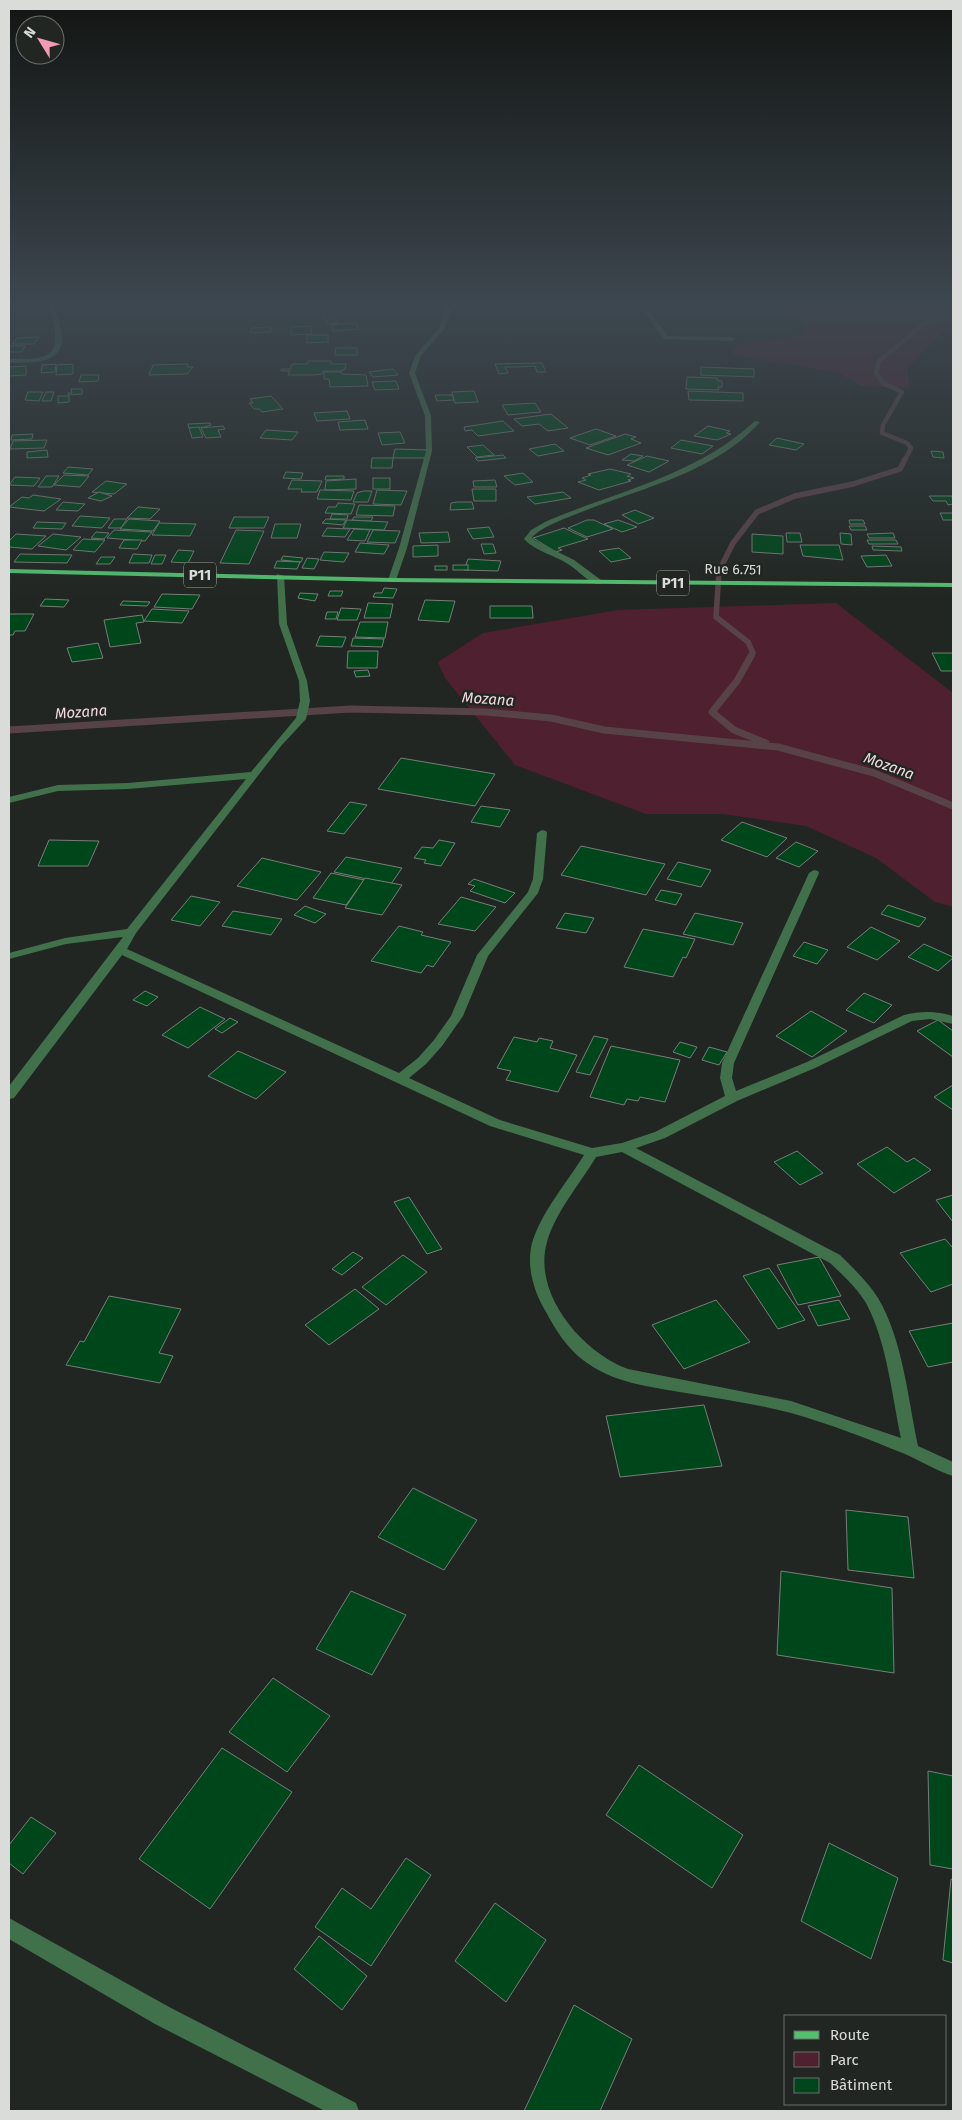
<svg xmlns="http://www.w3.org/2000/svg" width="962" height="2120" font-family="'Fira Sans',sans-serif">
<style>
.green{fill:#4f2030}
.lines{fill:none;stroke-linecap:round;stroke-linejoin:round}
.stream-far2{stroke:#574247;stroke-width:4.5}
.stream-far1{stroke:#574247;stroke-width:5.5}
.stream{stroke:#574247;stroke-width:7}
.building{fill:#00461b;stroke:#787d78}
.minor{fill:#41714b;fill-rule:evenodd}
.major{fill:#53bf6f;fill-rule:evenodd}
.labels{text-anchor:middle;stroke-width:5;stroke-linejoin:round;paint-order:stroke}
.far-street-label{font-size:14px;fill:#d9dcd9;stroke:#212622}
.shield{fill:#212622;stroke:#a2a5a2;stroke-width:1}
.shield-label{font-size:15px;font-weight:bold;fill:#d9dcd9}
.far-water-label{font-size:15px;font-style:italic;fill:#f2d8df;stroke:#212622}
</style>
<rect width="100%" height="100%" fill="#212622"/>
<g class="green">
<path d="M768 303H953V331L945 330 908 368 909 388 861 386 839 373 731 355 736 346C744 344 752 341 759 341 777 340 791 341 805 329L804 322Z"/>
<path d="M836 603 953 693V907L935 902 876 858 806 826 723 814H646L515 765 445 678 438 662 483 633 618 610Z"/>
</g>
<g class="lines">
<path class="stream-far2" d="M905 460 911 448 907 443 882 433 883 425 902 392 883 383 876 373 879 361 950 303"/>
<path class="stream-far1" d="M750 658 753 653 748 642 716 617 719 571 733 543 757 512 795 496 853 484 900 469 905 459"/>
<g class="stream">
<path d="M751 656 737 681 712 712 734 730 766 743"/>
<path d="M9 730 351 709 485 712 551 718 604 730 778 747 874 773 953 806"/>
</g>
</g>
<g class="building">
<path d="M333 315 338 323 328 324 323 316Z"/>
<path d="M356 323 359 329 333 331 331 325Z"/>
<path d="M310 326 312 334 291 335 290 327Z"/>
<path d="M271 327V332L251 333V328Z"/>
<path d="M307 335H328V342L307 343Z"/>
<path d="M39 337 34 344H12L17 338Z"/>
<path d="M9 346H25L22 352H10Z"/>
<path d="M336 348H357V355H335Z"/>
<path d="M308 361H331V364H346L345 369 341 371H323L322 374 313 375H288L290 371H281V369H290L292 364H307Z"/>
<path d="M542 363 546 372H537L535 366 516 367H505L508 373 499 374 495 364Z"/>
<path d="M56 364 55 372 41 373 42 365Z"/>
<path d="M73 364V374L56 375 57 365Z"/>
<path d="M153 365 188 364 187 367H193L187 374 149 375Z"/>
<path d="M26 366V375L9 376V367Z"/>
<path d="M701 367 754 369V377L701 375Z"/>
<path d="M393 369 398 375 373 377 369 372Z"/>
<path d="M324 372H341L342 374 366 375 368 386 330 387 329 379H324Z"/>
<path d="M81 375H99L98 381 79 382Z"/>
<path d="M687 377 717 378 718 381H722V387H718L719 390 686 389Z"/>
<path d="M396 381 399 389 375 390 372 382Z"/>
<path d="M71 389H82V394L68 395V393H72Z"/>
<path d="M474 391 478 402 455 403 452 392Z"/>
<path d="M688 391 743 393V401L689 400Z"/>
<path d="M28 392H43L39 401 25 400Z"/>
<path d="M46 392H54L51 401H42Z"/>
<path d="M435 395H452L454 400 437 401Z"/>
<path d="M58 396H69V402L58 403Z"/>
<path d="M271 396 283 409 262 412 259 409H254L249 403H253L250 399Z"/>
<path d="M535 403 541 412 508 415 502 405Z"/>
<path d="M347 411 350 419 317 421 314 413Z"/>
<path d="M551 414 568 428 548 431 539 424 522 426 514 419Z"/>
<path d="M365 420 368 429 340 430 338 422Z"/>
<path d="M503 421 514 431 478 436 472 430 465 431 464 427Z"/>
<path d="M210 423 211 425 204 427 189 428 188 424Z"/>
<path d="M223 426 225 429 218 430 221 437 206 438 201 428Z"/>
<path d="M708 426 730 431 726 433 731 434 717 440 694 436Z"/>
<path d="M199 427 203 437 192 438 189 428Z"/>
<path d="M596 429 616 436 590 445 570 438Z"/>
<path d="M266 430 298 432 292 440 260 438Z"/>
<path d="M400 432 405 443 382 445 378 433Z"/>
<path d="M33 434 32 439 11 440 12 435Z"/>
<path d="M625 434 636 437 631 439 641 443 608 455 586 448Z"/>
<path d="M777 438 804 444 796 450 769 445Z"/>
<path d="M47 440 44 448 10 449 13 441Z"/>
<path d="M681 440 713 446 702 454 671 448Z"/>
<path d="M555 444 564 451 538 456 529 449Z"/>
<path d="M483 445 494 455 477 457 467 447Z"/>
<path d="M395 449 427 450 426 458H393Z"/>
<path d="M47 450 48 457 27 458V452Z"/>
<path d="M931 451 943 452 944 458 933 457Z"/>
<path d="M631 454 643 456 634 461 622 460Z"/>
<path d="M503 455 506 458 478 461 475 458Z"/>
<path d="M647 456 669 461 649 472 627 465Z"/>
<path d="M372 458H393L392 468H371Z"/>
<path d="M68 467 93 469 88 475 63 473Z"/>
<path d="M610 469 631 474 627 476 634 478 628 480 631 481 599 490 578 482 586 480 582 478 591 475 588 474Z"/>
<path d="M286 472 303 473 301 479 283 478Z"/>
<path d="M523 473 533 482 515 485 504 476Z"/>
<path d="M64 475 89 476 80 487 54 485Z"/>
<path d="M46 476H59L52 487H38Z"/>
<path d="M326 476H344V479L325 480Z"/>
<path d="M15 477 40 478 34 486 9 485Z"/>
<rect x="373" y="478" width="17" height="11"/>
<path d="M356 479V489L325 490 326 481Z"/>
<path d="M292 480 322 481 317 492H301L302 489H288Z"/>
<path d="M495 480 497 487H474L473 481Z"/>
<path d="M106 481 127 484 114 494 92 492Z"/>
<path d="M472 489H496V501H474Z"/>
<path d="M320 490 354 491 351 500 317 499Z"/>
<path d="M377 490 407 491 401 505 373 504Z"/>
<path d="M363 491H372L368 502H353L357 493Z"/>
<path d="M99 492 112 496 101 501 88 498Z"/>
<path d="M563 492 571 498 535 504 527 497Z"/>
<path d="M33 495 61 499 44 511 9 507 22 497 29 498Z"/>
<path d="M929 496H952L953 504 948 505 946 501H933Z"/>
<path d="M63 502 85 504 78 511 56 510Z"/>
<path d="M457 502H472L474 509 450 510 451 503Z"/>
<path d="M338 503 355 504 351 514 325 513 328 507H336Z"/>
<path d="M359 505 395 506 393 516 356 515Z"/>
<path d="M138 507 160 509 150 519 127 518Z"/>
<path d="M635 510 654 518 638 524 622 515Z"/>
<path d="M940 513H953V520H943Z"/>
<path d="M332 514 348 515 347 519H330Z"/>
<path d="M80 516 110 518 102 528 72 526Z"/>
<path d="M234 517H269L264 528H229Z"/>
<path d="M354 517H373L371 521 352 520Z"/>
<path d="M114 519H127L121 528H108Z"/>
<path d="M129 519 160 521 153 531 120 529Z"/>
<path d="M326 519 346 520 343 525 322 523Z"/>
<path d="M347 520 388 522 384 530 343 528Z"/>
<path d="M587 520H594L613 529 587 537 568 528Z"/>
<path d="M618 520 637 527 622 532 604 524Z"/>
<path d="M849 520H863L865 524H850Z"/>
<path d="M37 522 66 523 62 529 33 528Z"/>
<path d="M159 523 196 524 190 536 152 535Z"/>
<path d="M275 524H301L297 538H271Z"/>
<path d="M849 526H865L867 530H851Z"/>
<path d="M489 527 494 537 473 539 467 529Z"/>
<path d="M327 528 350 529 345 537 322 536Z"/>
<path d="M564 528 588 539 558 548 562 550 556 552 533 538Z"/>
<path d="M354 529 370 530 365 541 347 540Z"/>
<path d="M114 530 152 532 145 541 107 538Z"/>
<path d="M236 530 264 531 249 564 220 563Z"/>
<path d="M373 530 400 531 395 543 367 542Z"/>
<path d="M96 532 109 533 104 539 91 538Z"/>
<path d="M448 532 450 542 421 543 419 533Z"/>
<path d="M786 533H800L802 542H787Z"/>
<path d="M840 533 851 534 852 545 841 544Z"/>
<path d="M893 533 895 538H869L867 534Z"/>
<path d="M16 534 46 536 32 549 9 547V541Z"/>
<path d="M53 534 81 537 66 550 38 546Z"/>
<path d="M752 534 783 536V554L752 552Z"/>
<path d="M83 539 105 540 95 552 73 550Z"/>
<path d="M124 540H142L137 549 119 548Z"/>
<path d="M867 540H896L898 544H869Z"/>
<path d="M360 543 389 545 384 554 355 552Z"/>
<path d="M481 544H493L496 553 484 554Z"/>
<path d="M438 545V556L413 557V546Z"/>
<path d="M800 545H839L843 560 803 556Z"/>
<path d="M872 546 901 547 902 551 873 550Z"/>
<path d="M619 548 631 558 611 562 599 551Z"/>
<path d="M178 550 194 551 188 563 171 562Z"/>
<path d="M324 552 349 553 344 562 320 560Z"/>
<path d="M20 554 72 555 67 563 14 562Z"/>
<path d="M133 554 152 555 149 563H129Z"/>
<path d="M155 555H166L162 564H151Z"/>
<path d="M886 555 892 566 867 567 861 556Z"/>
<path d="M283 556 303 558 301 562 281 560Z"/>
<path d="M101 557H115L110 564H96Z"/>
<path d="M307 558 319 559 314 569 302 568Z"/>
<path d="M468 559 501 561 498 571 464 570Z"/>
<path d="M277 561 300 562 297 569 274 568Z"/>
<rect x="453" y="565" width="15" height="5"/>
<rect x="435" y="566" width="12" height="4"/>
<path d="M384 588 397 589 393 598 373 597 375 593H382Z"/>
<path d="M330 591H343L341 596H328Z"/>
<path d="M300 593 318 594 315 601 298 598Z"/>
<path d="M162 594 200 595 192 609 154 607Z"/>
<path d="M45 599 69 600 64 607 40 606Z"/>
<path d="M425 600 455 601 449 622 418 620Z"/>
<path d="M123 601 150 602 147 606 120 605Z"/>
<path d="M368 603 393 604 390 618H364Z"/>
<path d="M490 606H532L533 618H490Z"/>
<path d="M341 608 361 609 357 620H337Z"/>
<path d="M152 609 189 611 182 623 144 621Z"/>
<path d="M327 612H338L336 619H325Z"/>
<path d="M9 614H34L25 631H15L13 635H9Z"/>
<path d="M142 615 144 622 136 623 141 643 110 647 104 620Z"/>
<path d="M360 622H388L385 638 355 637Z"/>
<path d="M320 636 346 637 342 647 316 646Z"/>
<path d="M353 638 384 639 382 647 351 646Z"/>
<path d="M98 643 103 658 72 662 67 648Z"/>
<path d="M348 651H378L377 668H347Z"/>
<path d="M932 653H953V671H941Z"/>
<path d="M368 670 370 676 356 677 354 671Z"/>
<path d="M401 758 495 774 475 806 378 789Z"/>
<path d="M350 802 367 805 344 834 327 831Z"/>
<path d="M481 806 510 810 500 827 471 822Z"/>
<path d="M742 822 787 838 767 857 721 840Z"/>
<path d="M49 840 99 841 88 866H38Z"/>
<path d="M439 840 455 843 441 866 424 863 426 860 414 858 422 847 433 848Z"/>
<path d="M796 842 818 851 799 867 776 858Z"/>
<path d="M581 846 665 864 646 895 561 875Z"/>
<path d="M346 857 402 868 391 884 334 872Z"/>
<path d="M262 858 321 872 297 900 237 886Z"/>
<path d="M678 862 711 870 701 887 667 879Z"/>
<path d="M331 873 364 880 346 905 313 898Z"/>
<path d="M365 878 402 885 382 915 345 908Z"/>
<path d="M474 879 515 893 505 903 470 891 475 886 468 884Z"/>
<path d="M661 890 682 894 676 905 655 900Z"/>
<path d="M191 896 220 902 200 926 171 920Z"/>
<path d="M461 897 496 907 475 931 438 924Z"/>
<path d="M888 905 926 918 919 927 881 914Z"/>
<path d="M305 906 326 914 315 923 294 915Z"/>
<path d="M233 911 282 919 271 935 222 926Z"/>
<path d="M565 913 594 918 586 933 556 928Z"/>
<path d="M695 913 743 923 733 945 683 934Z"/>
<path d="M399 926 423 932 421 935 451 942 433 967 427 965 421 973 371 961Z"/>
<path d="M871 927 900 941 877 960 847 947Z"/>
<path d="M643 929 695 939 686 958 683 957 673 977 624 967Z"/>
<path d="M804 942 828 950 817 964 793 956Z"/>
<path d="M924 944 953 957V958L938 971 908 957Z"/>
<path d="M145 991 158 997 147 1006 133 1000Z"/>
<path d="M864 993 892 1005 874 1023 846 1010Z"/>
<path d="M200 1007 225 1019 188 1048 162 1035Z"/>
<path d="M811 1011 847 1031 812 1057 776 1036Z"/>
<path d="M230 1018 238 1022 222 1033 215 1029Z"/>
<path d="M938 1020 953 1031V1057L917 1031Z"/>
<path d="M594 1036 608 1039 590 1075 576 1072Z"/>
<path d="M514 1037 537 1042 539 1038 553 1041 550 1048 577 1055 558 1092 506 1080 511 1071 497 1068Z"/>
<path d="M680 1042 697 1047 690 1058 673 1052Z"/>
<path d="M611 1046 680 1060 665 1102 640 1097 638 1101 627 1099 624 1105 590 1097Z"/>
<path d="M709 1047 727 1052 719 1065 702 1060Z"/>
<path d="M238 1051 286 1072 256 1099 208 1076Z"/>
<path d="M953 1085V1110L934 1097Z"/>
<path d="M887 1147 907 1162 914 1158 931 1170 894 1193 857 1164Z"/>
<path d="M797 1151 823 1173 800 1185 774 1162Z"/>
<path d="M953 1195V1222L936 1200Z"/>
<path d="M409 1197 442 1249 427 1254 394 1202Z"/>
<path d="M945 1239 953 1248V1284L931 1292 900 1253Z"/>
<path d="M353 1252 363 1258 342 1275 332 1269Z"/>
<path d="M403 1255 427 1272 386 1305 362 1287Z"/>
<path d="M819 1257 841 1296 798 1305 777 1265Z"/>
<path d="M769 1268 805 1320 778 1329 743 1276Z"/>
<path d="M355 1289 379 1309 329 1345 305 1325Z"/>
<path d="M109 1296 181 1309 159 1353 173 1356 160 1383 66 1365 80 1341 84 1342Z"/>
<path d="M716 1300 750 1342 684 1369 652 1325Z"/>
<path d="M839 1300 850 1319 818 1326 808 1306Z"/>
<path d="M953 1323V1362L928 1367 909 1331Z"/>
<path d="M704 1405 722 1466 620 1477 606 1416Z"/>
<path d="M413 1488 477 1520 444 1570 378 1537Z"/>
<path d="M846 1510 908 1517 914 1578 848 1570Z"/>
<path d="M781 1571 892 1588 894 1673 777 1655Z"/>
<path d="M351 1591 406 1615 372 1675 316 1649Z"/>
<path d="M273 1678 330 1716 287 1772 229 1732Z"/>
<path d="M222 1748 292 1792 210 1909 139 1859Z"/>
<path d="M639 1765 743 1835 712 1888 606 1815Z"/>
<path d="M928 1771 953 1776V1869L930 1865Z"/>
<path d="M31 1817 56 1833 23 1874 9 1863V1845Z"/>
<path d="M829 1843 898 1878 871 1959 801 1921Z"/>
<path d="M406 1858 431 1875 371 1966 315 1927 342 1888 371 1909Z"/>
<path d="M951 1879 953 1880V1963L943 1960Z"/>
<path d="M495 1903 546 1940 506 2002 455 1961Z"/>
<path d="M319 1936 367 1976 342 2010 294 1969Z"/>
<path d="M574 2005 632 2039 600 2111H524Z"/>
</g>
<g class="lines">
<g class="minor">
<path d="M48 303H54C56 315 61 326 62 338 63 366 28 362 9 363V359C36 358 62 363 54 326 53 318 50 311 48 303Z"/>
<path d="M440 303H446L448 308 455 303H462L450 313 445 328 421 356 415 373 431 416 432 451 407 548 396 580 392 582 388 580 399 548 426 451 425 416 409 373 415 356 439 328 444 312Z"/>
<path d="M635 303 644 304 668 336 732 337 735 339 732 341 664 339 640 306Z"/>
<path d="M755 421 760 422C716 472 644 487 584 511 567 518 547 524 533 536L532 538 536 541 574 560 601 580V584C590 585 578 570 568 564 554 555 535 551 524 539L531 530 547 521C618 491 697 475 755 421Z"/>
<path d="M277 574 284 576 287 624 307 681 310 701 306 719 281 746 136 933 127 949 399 1073 418 1058 434 1040 451 1016 477 955 528 892 533 879 537 833 542 830 546 831 547 833 543 879 538 893 488 956 463 1016 442 1046 426 1064 409 1078 500 1120 592 1148 622 1143 655 1132 725 1096 720 1078 722 1063 809 873 814 870 818 871 819 873 734 1063 732 1078 736 1091 807 1062 904 1015C921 1011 936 1011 953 1016V1024L930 1019 912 1021 815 1068 737 1101 665 1138 636 1148 840 1255C854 1269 868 1282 878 1298 903 1340 908 1399 918 1446L953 1462V1476C937 1471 921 1461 905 1454 868 1439 830 1424 791 1413 757 1404 721 1399 686 1393 651 1387 612 1383 583 1360 567 1348 555 1329 546 1312 534 1292 526 1267 532 1243 542 1211 566 1184 584 1155L490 1126 122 955 14 1098 9 1099V1086L123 937 66 944 9 959V953L65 938 127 929 246 779 128 789 58 791 9 803V797L58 785 128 783 251 772 296 718 300 701 299 681 279 624ZM622 1152 830 1263C843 1275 857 1288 866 1303 887 1342 892 1396 901 1438L791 1401 628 1369C583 1353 532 1294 547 1242 556 1211 580 1184 596 1157Z"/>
<path d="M9 1918 171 2008 356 2103 359 2111H325L155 2024 9 1939Z"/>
</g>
<path class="major" d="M9 569 392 578 953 583V587L392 582 9 573Z"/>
</g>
<linearGradient id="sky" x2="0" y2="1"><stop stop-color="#121513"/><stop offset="0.51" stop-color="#3d474f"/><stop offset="1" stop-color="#3d474f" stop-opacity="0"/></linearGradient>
<rect width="962" height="600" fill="url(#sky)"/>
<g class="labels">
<g class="far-street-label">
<text transform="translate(733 569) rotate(1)" y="5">Rue 6.751</text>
</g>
<g class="shield">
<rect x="184" y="562.5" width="32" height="25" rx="4"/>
<rect x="657" y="570.5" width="32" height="25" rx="4"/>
</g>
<g class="shield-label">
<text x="200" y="580">P11</text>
<text x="673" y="588">P11</text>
</g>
<g class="far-water-label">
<text transform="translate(488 699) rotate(4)" y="5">Mozana</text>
<text transform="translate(81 712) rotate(-4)" y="5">Mozana</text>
<text transform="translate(889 766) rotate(20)" y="5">Mozana</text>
</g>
</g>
<rect width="962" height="2120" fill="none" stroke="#d9dcd9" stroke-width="20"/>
<rect x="784" y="2015" width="162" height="90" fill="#212622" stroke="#6b6f6b"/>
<rect x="794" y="2031" width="25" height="8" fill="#53bf6f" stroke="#6b6f6b"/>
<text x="830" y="2040" font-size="15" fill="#d9dcd9">Route</text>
<rect x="794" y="2052" width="25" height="15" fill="#4f2030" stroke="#6b6f6b"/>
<text x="830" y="2065" font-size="15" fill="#d9dcd9">Parc</text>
<rect x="794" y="2078" width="25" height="15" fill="#00461b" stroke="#6b6f6b"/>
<text x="830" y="2090" font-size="15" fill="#d9dcd9">Bâtiment</text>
<g transform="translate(40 40) rotate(307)"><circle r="24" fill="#212622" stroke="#6b6f6b"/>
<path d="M0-4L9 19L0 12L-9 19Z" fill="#f09ab5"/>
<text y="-8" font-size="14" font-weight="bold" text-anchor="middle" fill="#d9dcd9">N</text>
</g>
</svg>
